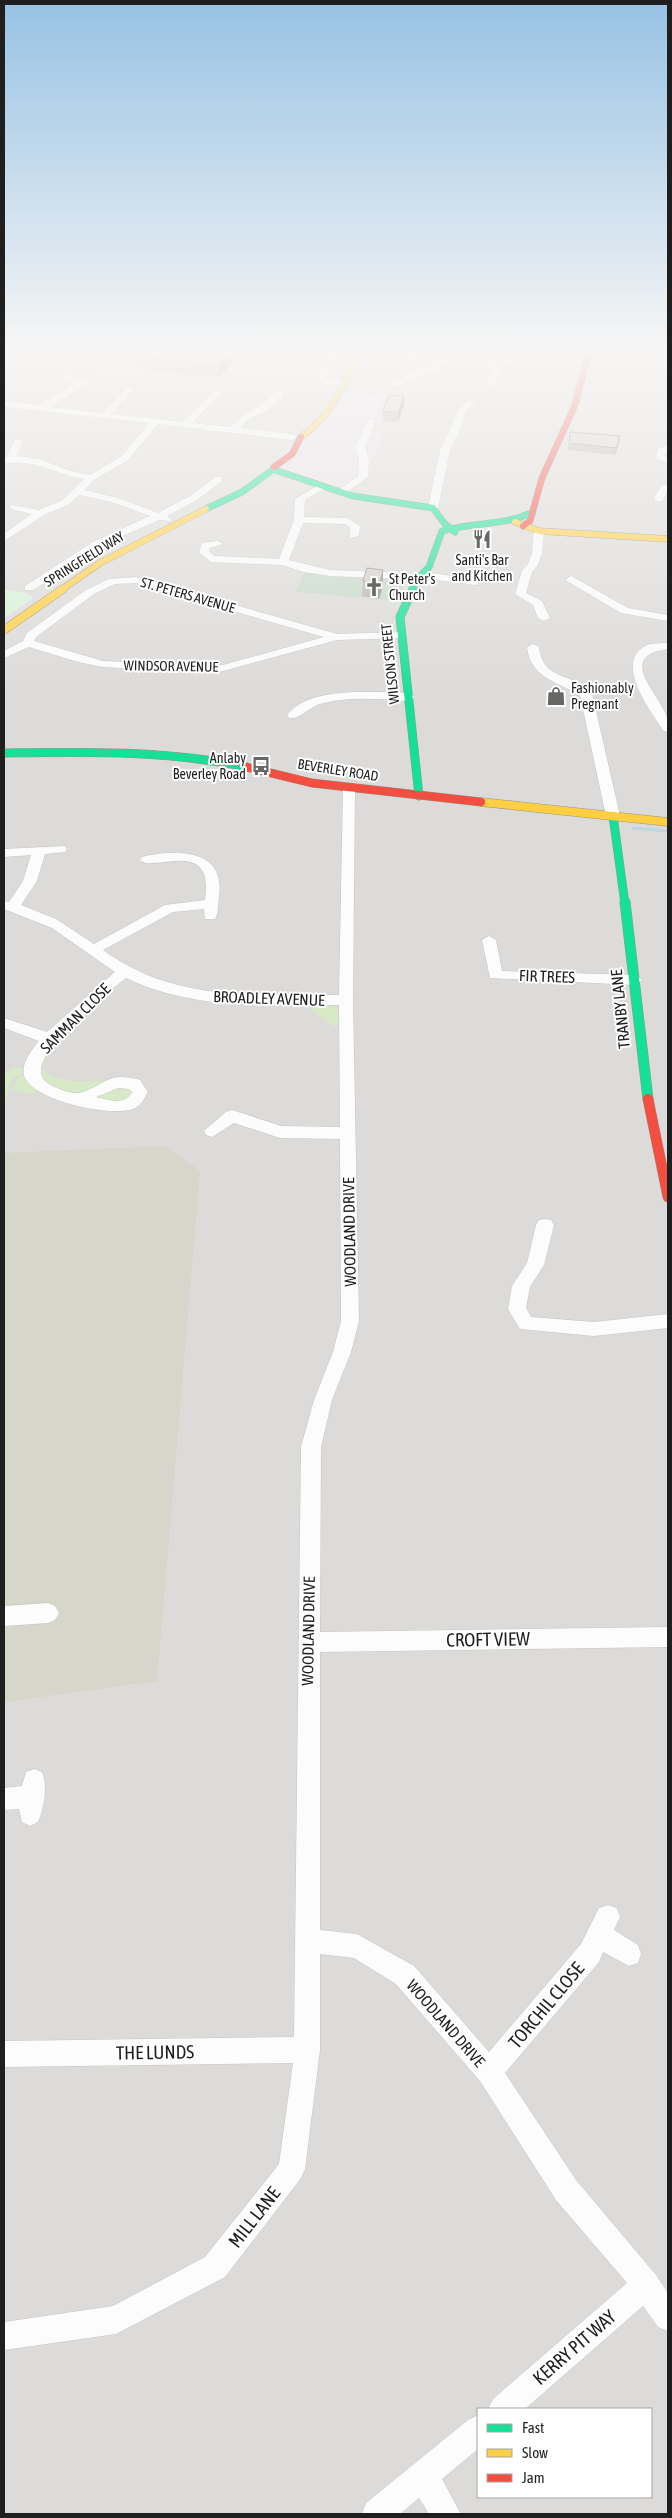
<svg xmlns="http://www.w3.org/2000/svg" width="672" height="2518" font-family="'Asap Condensed',sans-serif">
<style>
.residential{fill:#dcdbd9;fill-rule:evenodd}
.commercial{fill:#eadeda}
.industrial{fill:#eae1e6}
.construction{fill:#d6d6ca}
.grass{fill:#d8e9c8}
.cemetery{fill:#c7d8c9}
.park{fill:#d7f2d9}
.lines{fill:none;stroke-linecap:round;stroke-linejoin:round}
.stream{stroke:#bdd6df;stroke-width:3}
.street-casing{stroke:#c6c6c4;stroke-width:1}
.fast-far2-casing{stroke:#949781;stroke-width:7}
.fast-far1-casing{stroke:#949781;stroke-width:9}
.fast-casing{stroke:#949781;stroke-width:11}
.slow-far1-casing{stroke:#949781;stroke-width:7}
.slow-casing{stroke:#949781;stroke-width:9}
.jam-far2-casing{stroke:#949781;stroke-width:7}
.jam-far1-casing{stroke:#949781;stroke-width:9}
.jam-casing{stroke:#949781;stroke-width:11}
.street{fill:#fcfcfc;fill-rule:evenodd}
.fast-far2{stroke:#16e098;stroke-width:6}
.fast-far1{stroke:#16e098;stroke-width:8}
.fast{stroke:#16e098;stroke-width:10}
.slow-far1{stroke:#ffcf43;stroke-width:6}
.slow{stroke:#ffcf43;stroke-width:8}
.jam-far2{stroke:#f24e42;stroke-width:6}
.jam-far1{stroke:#f24e42;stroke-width:8}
.jam{stroke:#f24e42;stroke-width:10}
.wall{fill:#b6b5b2}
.shaded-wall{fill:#949391}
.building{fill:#d4d2cf;stroke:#949391}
.labels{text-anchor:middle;stroke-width:4;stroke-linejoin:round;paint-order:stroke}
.far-street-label{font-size:14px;fill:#1f1f1f;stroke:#fff}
.far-poi-label{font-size:14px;fill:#1f1f1f;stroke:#fff;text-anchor:start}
.street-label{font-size:16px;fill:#1f1f1f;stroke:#fff}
.near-street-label{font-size:19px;fill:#1f1f1f;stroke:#fff}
</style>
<rect width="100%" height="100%" fill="#edece8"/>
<path class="residential" d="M351 347H668V2514H4V618L33 598 26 593 4 590V350L85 358 73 368 111 370 320 392 344 363ZM335 394 351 395 370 431 383 433 371 460V473L347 494 270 469 313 423ZM478 2409H651V2497H478Z"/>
<path class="commercial" d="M103 347H351L344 363 320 392 111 370 72 368Z"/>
<path class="industrial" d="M335 394 384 396 371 431 383 432 371 460V473L352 490 270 469 313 423Z"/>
<path class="construction" d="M165 1146 200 1171 157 1681 4 1702V1153Z"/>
<g class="grass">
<path d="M4 347H103L85 358 4 350Z"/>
<path d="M312 1005 334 1006 340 1011 339 1025 334 1026 311 1010Z"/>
<path d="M45 1051 49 1053 42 1066C48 1086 96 1081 112 1080 76 1095 73 1099 39 1078Z"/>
<path d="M27 1067V1072L13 1078 4 1103V1074L14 1068Z"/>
<path d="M27 1074 28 1081 37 1091 34 1094 12 1090 17 1078Z"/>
<path d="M126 1085 135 1094 122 1103 95 1097 99 1092Z"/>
</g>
<path class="cemetery" d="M305 571 404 578 407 580 397 601 296 592Z"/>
<path class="park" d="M4 590 26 593 33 598 4 618Z"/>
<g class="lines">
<path class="stream" d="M633 828 668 831"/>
<g class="street-casing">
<g id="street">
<path d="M334 347H342L326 378 347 382V386L323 384 318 378Z"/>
<path d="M511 347H519L515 363 500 367 496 385 492 388 488 385 491 368 440 365 437 370 397 386H391V382L432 364 409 360 400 353H381L377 351 381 349H402L415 356 432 359 477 363 507 361Z"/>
<path d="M68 373 72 376 71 378 81 380 88 377 92 380 50 407 102 413 130 386 134 389 111 414 183 422 217 389 221 392 220 394 192 423 231 427C245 411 261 408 276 392H282V396L270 409 248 419 240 428 292 434 297 437 292 440 158 424 128 460 94 480 84 490 118 498 158 513 190 496 216 477H222V481L197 500 167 516 171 519 170 521 159 520 111 541 33 590H25V586L93 542 150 516 112 502 79 495 69 504 44 515 4 541V534L32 514 11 509V505L39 510 63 500 84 479C56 474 33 458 4 464V458H6L15 439 23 441 16 456 40 459 70 471 90 475 122 456 149 423 4 407V401L39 405 75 384 60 379Z"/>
<path d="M469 400 476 402 465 411 463 423 450 450 438 508 429 510 428 508 440 450 453 423 457 410Z"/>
<path d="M368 419 376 421 365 446 369 460 368 477 344 494H338V490L358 476 359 460 355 446Z"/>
<path d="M668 446V452L664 455 668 457V463L656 458 658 448Z"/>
<path d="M322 483 327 486 325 488 305 500 304 517 347 518 360 526 359 536 350 538V527L345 524 303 523 289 560 330 570 405 573 416 576 421 572 476 579 481 582 476 585 422 578 417 582 405 579 330 576 304 572 282 565 211 562 199 552 202 543 218 541 223 544 210 548 209 551 214 556 279 559 294 520 295 499Z"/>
<path d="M668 484V490L662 501H656L654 499 661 486Z"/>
<path d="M539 528 544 531 542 553 538 565 532 572 526 593 542 601 550 618 544 621 538 618 533 605 515 594 522 571 528 564 532 553 534 531Z"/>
<path d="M571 576 628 608 668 615V621L621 613 567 581 566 579Z"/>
<path d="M136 577 337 634 401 632 407 635 401 638 337 640 223 671 198 672 103 667 78 662 29 647 4 658V651L23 641 27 633 86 590 109 579ZM136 583 324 637 223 665 198 666 103 661 34 641 36 637 94 594 115 584Z"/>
<path d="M668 643V649C613 656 663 697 668 720 669 723 668 728 668 732L664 731C651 712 614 663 645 646 651 643 661 643 668 643Z"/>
<path d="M533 644 539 647C542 681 574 673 592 693L620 816 618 819 613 820 606 816 580 695C557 682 530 677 527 647Z"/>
<path d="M381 692 409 693 415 697 409 701C380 699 348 696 320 704 309 707 299 720 289 718L287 715C307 690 352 692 381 692Z"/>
<path d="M349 784 355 788 353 1000 359 1321 351 1352 332 1400 321 1447 320 1632 668 1627V1647L320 1652V1930L357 1934 414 1966 489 2052 581 1944 599 1908 608 1905 617 1908 620 1917 614 1930 638 1945 641 1954 638 1963 629 1966 603 1952 599 1962 505 2073 576 2180 656 2275 668 2293V2331L658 2327 643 2306 525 2409H488L493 2399 627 2283 556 2200 480 2081 396 1984 354 1958 320 1954V2050L305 2169 301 2178 225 2277 116 2334 4 2350V2322L113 2306 205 2257 279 2164 293 2063 4 2067V2041L294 2037 301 1447 314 1400 333 1352 341 1321 340 1139 280 1138 234 1123 212 1137 206 1135 204 1131 226 1112 232 1110 281 1126 340 1127 339 1005C267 1005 193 1010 126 978 109 992 13 1063 49 1084 56 1088 70 1094 78 1093 104 1088 105 1070 140 1080L148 1092C144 1099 141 1106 133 1109 111 1117 31 1101 24 1075 21 1063 32 1050 39 1041L4 1028V1018L47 1032 115 972 52 928 4 909V901L9 902 23 881 31 855 4 857V849L65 846 67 849 65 852 45 854 37 881 21 905 56 919 94 944 165 905 205 900C215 835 152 874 140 860L142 857C174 849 226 848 219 896 218 903 219 913 215 919H205L204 909 173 912 103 950C174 1002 255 995 339 995L343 788ZM118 1088 129 1089 132 1092C125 1106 108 1100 96 1097Z"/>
<path d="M489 936 496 940 502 971 635 975 642 980 635 985 490 978 482 940Z"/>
<path d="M545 1219 551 1220 554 1225 544 1265 530 1287 526 1308 531 1317 594 1322 668 1314V1328L594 1336 520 1329 508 1309 512 1286 527 1263 536 1225 539 1220Z"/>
<path d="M48 1603 55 1606 59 1613 55 1620 48 1623 4 1626V1606Z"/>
<path d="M34 1769 42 1772C48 1786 44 1808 38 1822L30 1826 22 1822 19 1809 4 1810V1788L22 1786 26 1772Z"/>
<path d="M478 2415V2449L442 2479 461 2514H429L419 2498 400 2514H362L366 2503 468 2420Z"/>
</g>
</g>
<g class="fast-far2-casing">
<g id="fast-far2">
<path d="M275 470 353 496 433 508 444 523 455 532"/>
<path d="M206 509 242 492 271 471"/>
<path d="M412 590 417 579 429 567 442 531C472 522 503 526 531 513"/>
</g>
</g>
<g class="fast-far1-casing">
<g id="fast-far1">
<path d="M413 589 400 617 419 796"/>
<path d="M4 753C86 752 166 750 246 767"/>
<path d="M613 816 625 904"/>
</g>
</g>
<g class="fast-casing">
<path id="fast" d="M625 902 648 1099"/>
</g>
<g class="slow-far1-casing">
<g id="slow-far1">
<path d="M301 437C333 415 346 382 360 347"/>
<path d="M515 522 539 531 668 539"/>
<path d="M61 590 100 563 206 509"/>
</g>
</g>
<g class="slow-casing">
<g id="slow">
<path d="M4 630 63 589"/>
<path d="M481 802 668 822"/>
</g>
</g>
<g class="jam-far2-casing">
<g id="jam-far2">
<path d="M274 467 292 454 301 437"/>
<path d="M523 526 530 521 542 478 575 405 590 347"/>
</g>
</g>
<g class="jam-far1-casing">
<path id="jam-far1" d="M246 767 312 783 481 802"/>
</g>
<g class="jam-casing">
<path id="jam" d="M648 1099 668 1197"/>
</g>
<use href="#street" class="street"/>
<use href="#fast-far2" class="fast-far2"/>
<use href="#fast-far1" class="fast-far1"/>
<use href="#fast" class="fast"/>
<use href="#slow-far1" class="slow-far1"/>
<use href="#slow" class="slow"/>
<use href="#jam-far2" class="jam-far2"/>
<use href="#jam-far1" class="jam-far1"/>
<use href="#jam" class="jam"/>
</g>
<g class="wall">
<path d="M244 348 219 378 145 370V365L132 363 131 351Z"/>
<path d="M404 396V406L398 422 383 421V411Z"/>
<path d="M570 432 620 436 619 443 615 455 568 450Z"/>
<path d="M383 570V584L380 597 378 599 362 596 363 581Z"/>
</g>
<g class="shaded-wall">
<path d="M233 347H244V348L219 378 218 365Z"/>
<path d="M404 396V406L398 422V412Z"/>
<path d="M620 436 619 443 615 455 616 448Z"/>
<path d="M383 570V584L380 597 378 599V584Z"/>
</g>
<g class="building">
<path d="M134 347H233L218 365 144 357 148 352 131 351Z"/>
<path d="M389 395 404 396 398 412 383 411Z"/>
<path d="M570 432 620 436 616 448 569 443Z"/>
<path d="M367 568 383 570 380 582 378 584 363 581Z"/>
</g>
<linearGradient id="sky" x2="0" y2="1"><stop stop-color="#97c2e4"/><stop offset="0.5" stop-color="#f7f6f5"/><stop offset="1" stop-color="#f7f6f5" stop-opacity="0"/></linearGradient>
<rect width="672" height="700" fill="url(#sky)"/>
<defs>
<g id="restaurant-bare" transform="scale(1.5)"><path d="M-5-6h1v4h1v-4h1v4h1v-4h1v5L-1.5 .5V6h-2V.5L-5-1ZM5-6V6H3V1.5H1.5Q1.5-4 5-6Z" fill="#676765" stroke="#fff" stroke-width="2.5" paint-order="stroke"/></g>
<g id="church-bare" transform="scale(1.5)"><path d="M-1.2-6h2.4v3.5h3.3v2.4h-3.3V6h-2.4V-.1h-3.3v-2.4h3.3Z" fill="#676765" stroke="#fff" stroke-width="2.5" paint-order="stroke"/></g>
<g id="shop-bare" transform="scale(1.5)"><path d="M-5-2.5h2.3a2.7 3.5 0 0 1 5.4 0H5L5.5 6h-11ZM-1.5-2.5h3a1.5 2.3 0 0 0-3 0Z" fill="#676765" stroke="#fff" stroke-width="2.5" paint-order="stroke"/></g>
<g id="bus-bare" transform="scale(1.5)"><path d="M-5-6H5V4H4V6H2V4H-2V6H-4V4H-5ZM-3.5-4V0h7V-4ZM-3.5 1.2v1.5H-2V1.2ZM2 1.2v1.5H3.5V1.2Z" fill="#676765" stroke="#fff" stroke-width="2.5" paint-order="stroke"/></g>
</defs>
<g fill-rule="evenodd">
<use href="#restaurant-bare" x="482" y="539"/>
<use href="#church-bare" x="374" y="587"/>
<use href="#shop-bare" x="556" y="696"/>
<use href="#bus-bare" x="261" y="766"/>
</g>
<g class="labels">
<g class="far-street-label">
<text transform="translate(84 559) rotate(-32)" y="5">SPRINGFIELD WAY</text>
<text transform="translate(188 595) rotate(16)" y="5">ST. PETERS AVENUE</text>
<text transform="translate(390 664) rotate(-96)" y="5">WILSON STREET</text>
<text transform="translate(171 666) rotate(1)" y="5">WINDSOR AVENUE</text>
<text transform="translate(338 770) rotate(9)" y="5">BEVERLEY ROAD</text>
</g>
<g class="far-poi-label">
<text x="482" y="565" text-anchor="middle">Santi's Bar<tspan x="482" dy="16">and Kitchen</tspan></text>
<text x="389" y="584">St Peter's<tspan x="389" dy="16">Church</tspan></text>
<text x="571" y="693">Fashionably<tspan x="571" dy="16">Pregnant</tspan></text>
<text x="246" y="763" text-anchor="end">Anlaby<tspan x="246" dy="16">Beverley Road</tspan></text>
</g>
<g class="street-label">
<text transform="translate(547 976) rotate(2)" y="6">FIR TREES</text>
<text transform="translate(269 998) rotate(2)" y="6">BROADLEY AVENUE</text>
<text transform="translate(620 1009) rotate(-96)" y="6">TRANBY LANE</text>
<text transform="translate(75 1018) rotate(-45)" y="6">SAMMAN CLOSE</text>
<text transform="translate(349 1232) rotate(-91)" y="6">WOODLAND DRIVE</text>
<text transform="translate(308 1631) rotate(-89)" y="6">WOODLAND DRIVE</text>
<text transform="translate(446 2023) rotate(49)" y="6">WOODLAND DRIVE</text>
</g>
<g class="near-street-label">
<text transform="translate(488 1639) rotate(-1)" y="7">CROFT VIEW</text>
<text transform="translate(546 2005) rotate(-50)" y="7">TORCHIL CLOSE</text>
<text transform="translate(155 2052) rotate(-1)" y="7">THE LUNDS</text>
<text transform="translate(254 2217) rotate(-52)" y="7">MILL LANE</text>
<text transform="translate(574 2347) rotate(-41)" y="7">KERRY PIT WAY</text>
</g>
</g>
<rect width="672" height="2518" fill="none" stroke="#1f1f1f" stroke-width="10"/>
<rect x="477" y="2408" width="175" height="90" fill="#ffffff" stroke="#a5a5a5"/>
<rect x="487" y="2424" width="25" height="8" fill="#16e098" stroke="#a5a5a5"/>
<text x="522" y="2433" font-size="15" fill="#1f1f1f">Fast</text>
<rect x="487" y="2449" width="25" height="8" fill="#ffcf43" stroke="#a5a5a5"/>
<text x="522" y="2458" font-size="15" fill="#1f1f1f">Slow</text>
<rect x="487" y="2474" width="25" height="8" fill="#f24e42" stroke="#a5a5a5"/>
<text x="522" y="2483" font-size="15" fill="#1f1f1f">Jam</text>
</svg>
